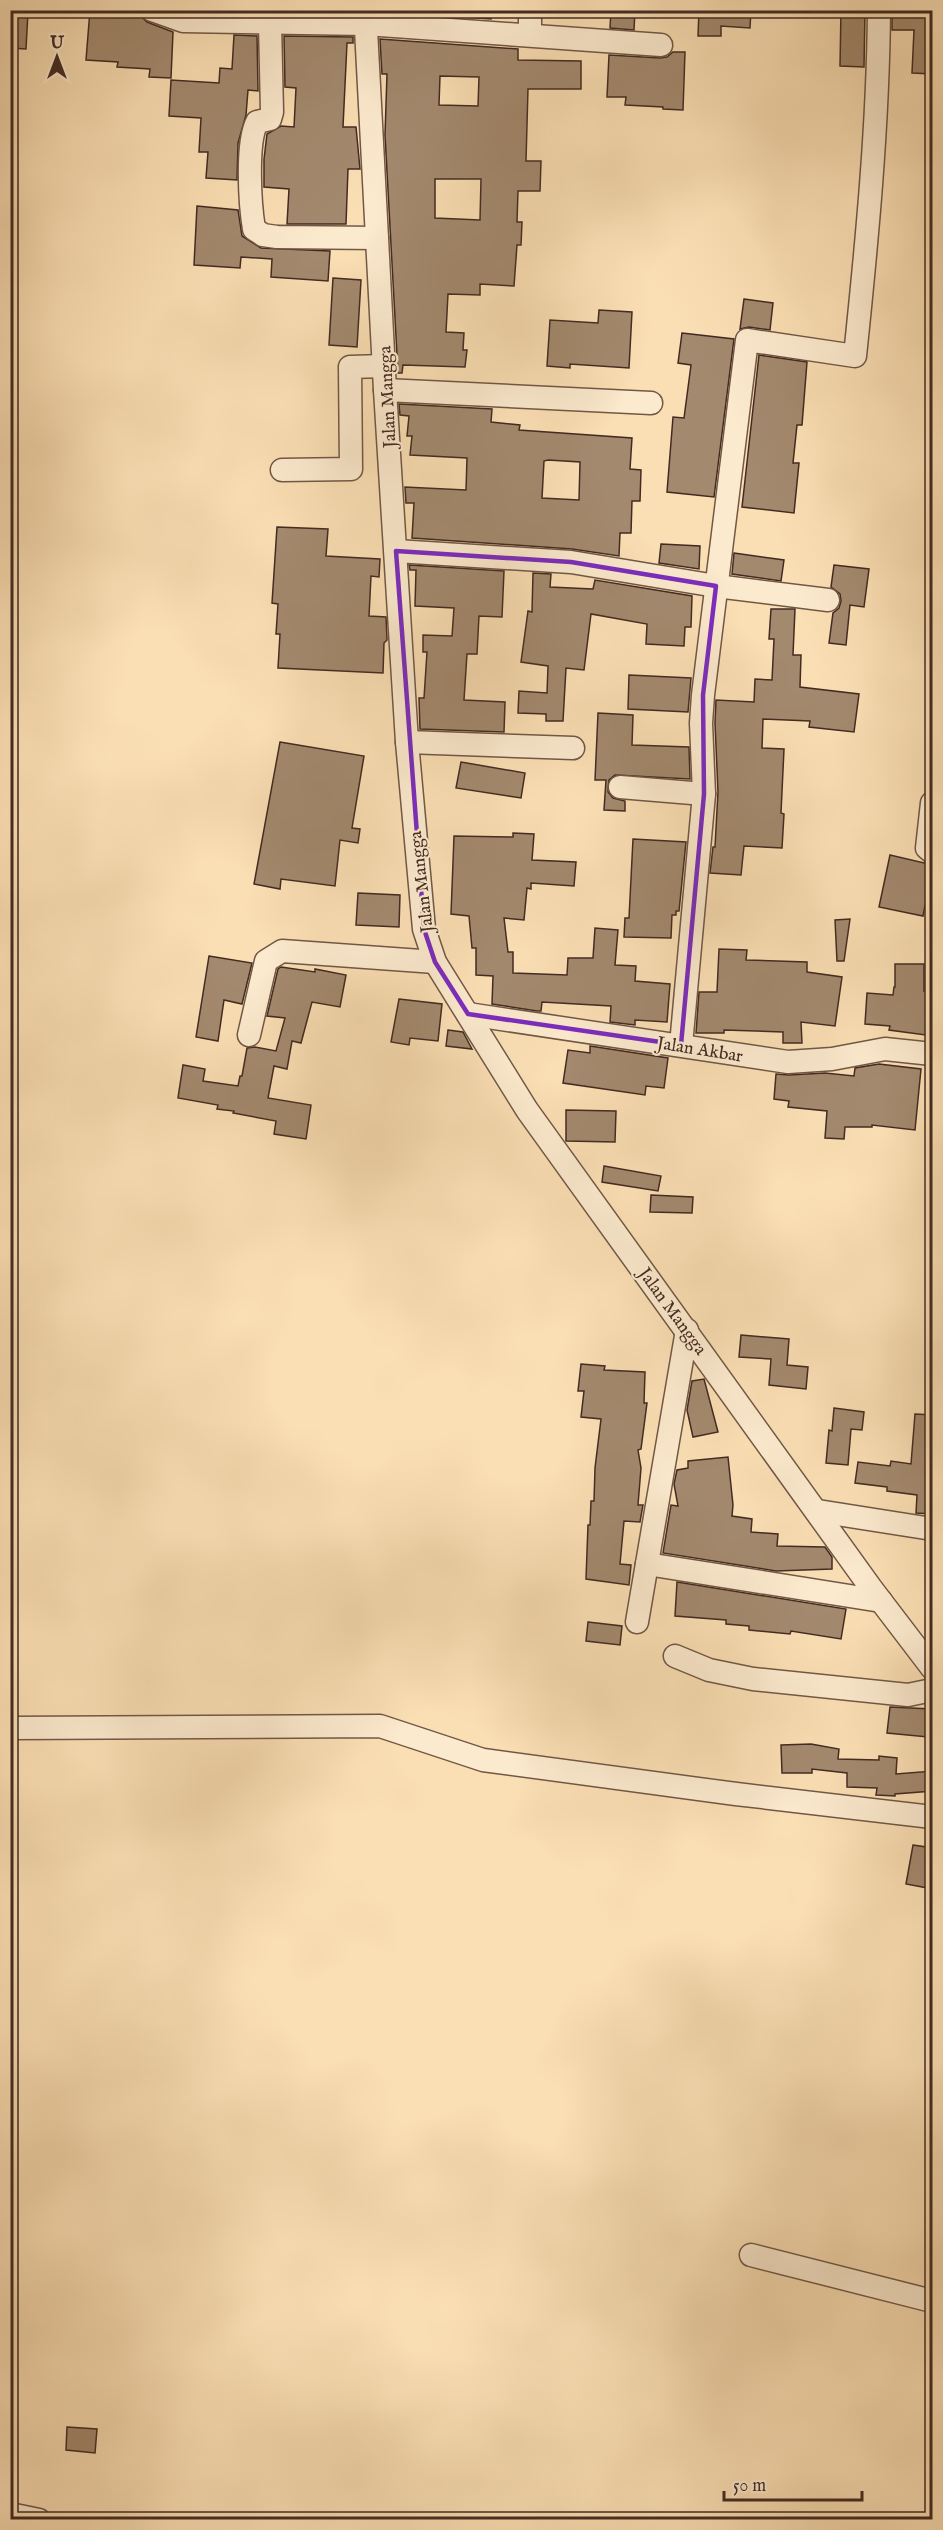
<svg xmlns="http://www.w3.org/2000/svg" width="943" height="2530" font-family="'IM FELL English',serif">
<style>
.building{fill:#a3896e;stroke:#432b22;stroke-width:1.5;fill-rule:evenodd}
.lines{fill:none;stroke-linecap:round;stroke-linejoin:round}
.minor-casing{stroke:#715846;stroke-width:25}
.minor{stroke:#fceace;stroke-width:22}
.marked{fill:none;stroke:#7b2cbf;stroke-width:4.5;stroke-linejoin:round}
.labels{text-anchor:middle;stroke-width:4.5;stroke-linejoin:round;paint-order:stroke}
.street-label{font-size:18px;fill:#432b22;stroke:#fceace}
</style>
<rect width="100%" height="100%" fill="#fbdfb4"/>
<filter id="stains"><feTurbulence type="fractalNoise" baseFrequency=".00333" numOctaves="4"/><feColorMatrix values="0 0 0 0 .2 0 0 0 0 .09 0 0 0 0 .02 0 0 0 .5 -.17"/></filter>
<radialGradient id="worn" r=".72"><stop offset=".6" stop-color="#630" stop-opacity="0"/><stop offset="1" stop-color="#630" stop-opacity=".3"/></radialGradient>
<g class="building">
<path d="M90 10 139 14 147 22 173 32 171 78 149 77 150 69 117 67 118 62 86 60Z"/>
<path d="M379 10H491V19L379 11Z"/>
<path d="M611 10H635L634 30 610 28Z"/>
<path d="M699 10H751L750 28 721 26V36H698Z"/>
<path d="M841 10H865L864 67 840 66Z"/>
<path d="M892 10H933V74L912 73 914 30H892Z"/>
<path d="M10 11 28 12 26 49 10 48Z"/>
<path d="M234 35 257 36 258 91 248 90 246 115 238 143 237 180 206 178 208 152H199L201 118 169 116 171 80 219 83 220 68 232 69Z"/>
<path d="M284 36 353 37V43H347L343 127H356L360 169H348L346 224H287L289 189 264 187V159L267 134 281 126 294 127 296 88 285 87Z"/>
<path d="M380 39 518 49V60L581 61V89H528L526 161H541L540 191H518L517 222H522L521 245H517L514 286 480 284V295L448 294 446 332 464 333 463 350H467L465 367 403 365 402 373H398L385 135 387 74H382ZM440 76 479 77 478 106 439 105ZM435 179H481L480 220 435 218Z"/>
<path d="M673 52H685L683 110 663 109V107L625 105 626 97H607L609 55 660 58 667 57Z"/>
<path d="M197 206 238 210 242 236 261 248 330 251 328 281 271 277 272 259 241 257 240 268 194 265Z"/>
<path d="M333 278 361 280 357 347 329 345Z"/>
<path d="M744 299 773 303 770 330 749 327 740 329Z"/>
<path d="M599 310 632 312 629 368 570 364V368L547 366 550 320 598 323Z"/>
<path d="M682 333 734 339 714 497 667 492 673 417 684 418 691 365 678 363Z"/>
<path d="M759 355 807 362 802 425H797L793 463H799L794 513 742 507Z"/>
<path d="M399 404 492 409 491 422 520 425 519 430 632 438 630 469 641 470 640 501H632L631 533H620L619 556 572 549 412 538 414 503H406L405 487 466 490 467 458 410 455 412 436H407L409 416 400 415ZM548 460 580 462 579 500 542 498 544 461Z"/>
<path d="M277 527 328 529 326 556 380 559 379 577 371 576 369 616 386 617 387 640 384 643 383 673 278 668 280 634H276L278 604 272 603Z"/>
<path d="M661 544 700 546 699 569 659 563Z"/>
<path d="M734 553 784 560 781 581 732 574Z"/>
<path d="M409 565 504 571 502 617 479 616 477 654H467L464 700 505 702 504 732 420 729 419 698H424L427 652H423V635L452 636 454 608 415 606 416 570H410Z"/>
<path d="M834 565 869 569 864 607 850 605 846 645 829 643 833 613 839 608 841 601 840 594 831 587Z"/>
<path d="M533 573 551 574 550 587 593 589 595 580 692 596 691 627H685L684 646 646 644 647 624 591 614 584 670 566 668 563 721H546V714L518 713 519 691 547 693 548 666 521 662 528 611 532 612Z"/>
<path d="M771 609H795L793 655H801L800 687 859 694 854 732 809 727 810 721 763 719 762 748 784 749 781 813 784 814 782 848 744 846 741 875 710 873 713 847H715L718 792 715 723 716 700 754 702 755 679 772 680 774 639H769Z"/>
<path d="M629 675 691 678 688 712 628 709Z"/>
<path d="M598 713 633 715 632 745 689 747 690 779 615 775 609 780 608 792 613 798 625 801V811L604 810 606 780H595Z"/>
<path d="M280 742 364 756 352 828 360 829 358 843 340 840 335 886 281 879 280 889 254 884Z"/>
<path d="M461 762 525 773 521 798 456 788Z"/>
<path d="M513 833 534 834 532 860 576 862 574 886 531 883V889L527 888 524 920 504 918 508 952H513V973L567 975 568 958H593L595 928 618 930 615 965 636 966 635 981 670 984 667 1022 635 1020V1025L610 1022 611 1006 542 1002 541 1011H537L492 1004 493 976 476 975V948H472L469 916 451 914 454 836 513 837Z"/>
<path d="M633 839 686 842 679 911H676V915H672L671 938 624 937 625 918H629Z"/>
<path d="M890 855 933 865 923 916 879 907Z"/>
<path d="M358 893 400 895 399 927 356 925Z"/>
<path d="M850 919 844 961H837L835 920Z"/>
<path d="M719 949 747 950 746 960 807 962V972L842 977 835 1026 801 1022 802 1043H783V1032L724 1030V1033H696L699 992H717Z"/>
<path d="M209 956 252 963 242 1004 224 1000 218 1041 196 1037Z"/>
<path d="M895 964H924V991H933V1036L889 1030 890 1026 865 1024 867 993 893 995 894 987H895Z"/>
<path d="M281 967 315 972V969L346 975 340 1007 312 1002 301 1043 292 1041 287 1069 274 1066 268 1098 311 1105 306 1139 274 1134 276 1121 233 1113 234 1111 217 1109 218 1105 178 1098 183 1065 205 1069 203 1081 238 1086 240 1076H242L247 1048 255 1047 276 1051 285 1018 267 1016 278 969Z"/>
<path d="M399 999 442 1004 438 1041 410 1038 409 1045 391 1042Z"/>
<path d="M448 1030 463 1032 472 1049 446 1046Z"/>
<path d="M590 1046 668 1058 664 1088 646 1086 645 1095 563 1083 568 1050 590 1053Z"/>
<path d="M879 1064 921 1069 915 1130 872 1125V1127H845L844 1139 825 1138 827 1111 788 1107 789 1101 774 1099 776 1074 789 1075 825 1073 854 1076 855 1068Z"/>
<path d="M566 1110 616 1111 615 1142 566 1141Z"/>
<path d="M604 1166 661 1176 658 1191 602 1182Z"/>
<path d="M651 1195 693 1197 692 1213 650 1212Z"/>
<path d="M741 1335 789 1339 787 1365 808 1367 806 1389 769 1385 771 1359 739 1357Z"/>
<path d="M581 1364 605 1366 604 1370 645 1372 644 1403H647L641 1449 638 1450 641 1468 638 1505H643L640 1522 624 1521 620 1564 631 1565 629 1585 586 1579 588 1525H590L591 1501H594L595 1468 601 1419 581 1417 584 1391H578Z"/>
<path d="M704 1379 718 1432 693 1437 687 1410 692 1381Z"/>
<path d="M834 1408 864 1412 862 1430 851 1429 848 1465 826 1463 829 1430 832 1431Z"/>
<path d="M915 1414 933 1415V1514L916 1513 917 1495 887 1491V1487L855 1483 858 1462 890 1466 891 1461 911 1464Z"/>
<path d="M728 1457 733 1505 732 1516 752 1519 751 1532 778 1534 777 1546 825 1547 832 1557V1569L776 1571 663 1553 671 1505 678 1506 674 1484 677 1470 688 1468V1461Z"/>
<path d="M677 1582 846 1609 841 1639 791 1631 790 1634 749 1630V1626L726 1624V1620L675 1616Z"/>
<path d="M588 1622 622 1626 620 1645 586 1641Z"/>
<path d="M890 1707 931 1709 928 1737 887 1733Z"/>
<path d="M811 1744 839 1749 838 1759 879 1760V1756L897 1758 896 1774 933 1771V1791L895 1794V1796L876 1795 877 1788 847 1787V1773L812 1769V1773H782L781 1745Z"/>
<path d="M913 1845 933 1848V1889L906 1884Z"/>
<path d="M67 2427 97 2429 95 2453 66 2450Z"/>
</g>
<g class="lines">
<g class="minor-casing">
<g id="minor">
<path d="M152 10 183 21 366 24 661 45"/>
<path d="M365 10 385 390 407 742 424 929 435 962 527 1110 871 1588 932 1668"/>
<path d="M270 24 272 112 270 119 257 122C246 143 250 205 254 229L263 235 277 237 377 238"/>
<path d="M530 34V10"/>
<path d="M385 390 651 403"/>
<path d="M282 470 351 469 350 367 385 366"/>
<path d="M396 551 571 562 716 586 828 600"/>
<path d="M407 742 573 748"/>
<path d="M620 787 704 794"/>
<path d="M932 803 927 848 932 852"/>
<path d="M468 1014 788 1062 832 1059 885 1049 932 1054"/>
<path d="M249 1035 266 961 282 951 435 962"/>
<path d="M681 1045 704 794 701 723 703 695 747 340 855 356C867 241 878 126 879 10"/>
<path d="M818 1511 932 1529"/>
<path d="M647 1564 881 1601"/>
<path d="M637 1622 687 1330"/>
<path d="M675 1656 709 1670 753 1679 908 1695 932 1690"/>
<path d="M10 1728 380 1726 483 1760 736 1794 932 1817"/>
<path d="M751 2255 932 2301"/>
<path d="M10 2514 39 2520"/>
</g>
</g>
<use href="#minor" class="minor"/>
</g>
<path class="marked" d="M396 551 571 562 716 586 703 695 704 794 681 1045 468 1014 435 962 424 929Z"/>
<g class="labels">
<g class="street-label">
<text transform="translate(387 397) rotate(-93)" y="6">Jalan Mangga</text>
<text transform="translate(421 882) rotate(-97)" y="6">Jalan Mangga</text>
<text transform="translate(700 1049) rotate(9)" y="6">Jalan Akbar</text>
<text transform="translate(673 1311) rotate(54)" y="6">Jalan Mangga</text>
</g>
</g>
<rect width="943" height="2530" fill="none" stroke="#fbdfb4" stroke-width="36"/>
<rect x="12" y="12" width="919" height="2506" fill="none" stroke="#432b22" stroke-width="3"/>
<rect x="18" y="18" width="907" height="2494" fill="none" stroke="#432b22" stroke-width="1.5"/>
<g transform="translate(57 57)" stroke="#fceace" stroke-width="4.5" paint-order="stroke">
<path d="M0-4.5L10 22L0 15L-10 22Z" fill="#432b22"/>
<text y="-9" font-size="16" font-weight="bold" text-anchor="middle" fill="#432b22">U</text>
</g>
<path d="M724 2491v9h138v-9" fill="none" stroke="#432b22" stroke-width="3"/>
<text x="733" y="2491" font-size="18" fill="#432b22" stroke="#fceace" stroke-width="4.5" paint-order="stroke">50 m</text>
<rect width="100%" height="100%" filter="url(#stains)"/>
<rect width="100%" height="100%" fill="url(#worn)"/>
</svg>
